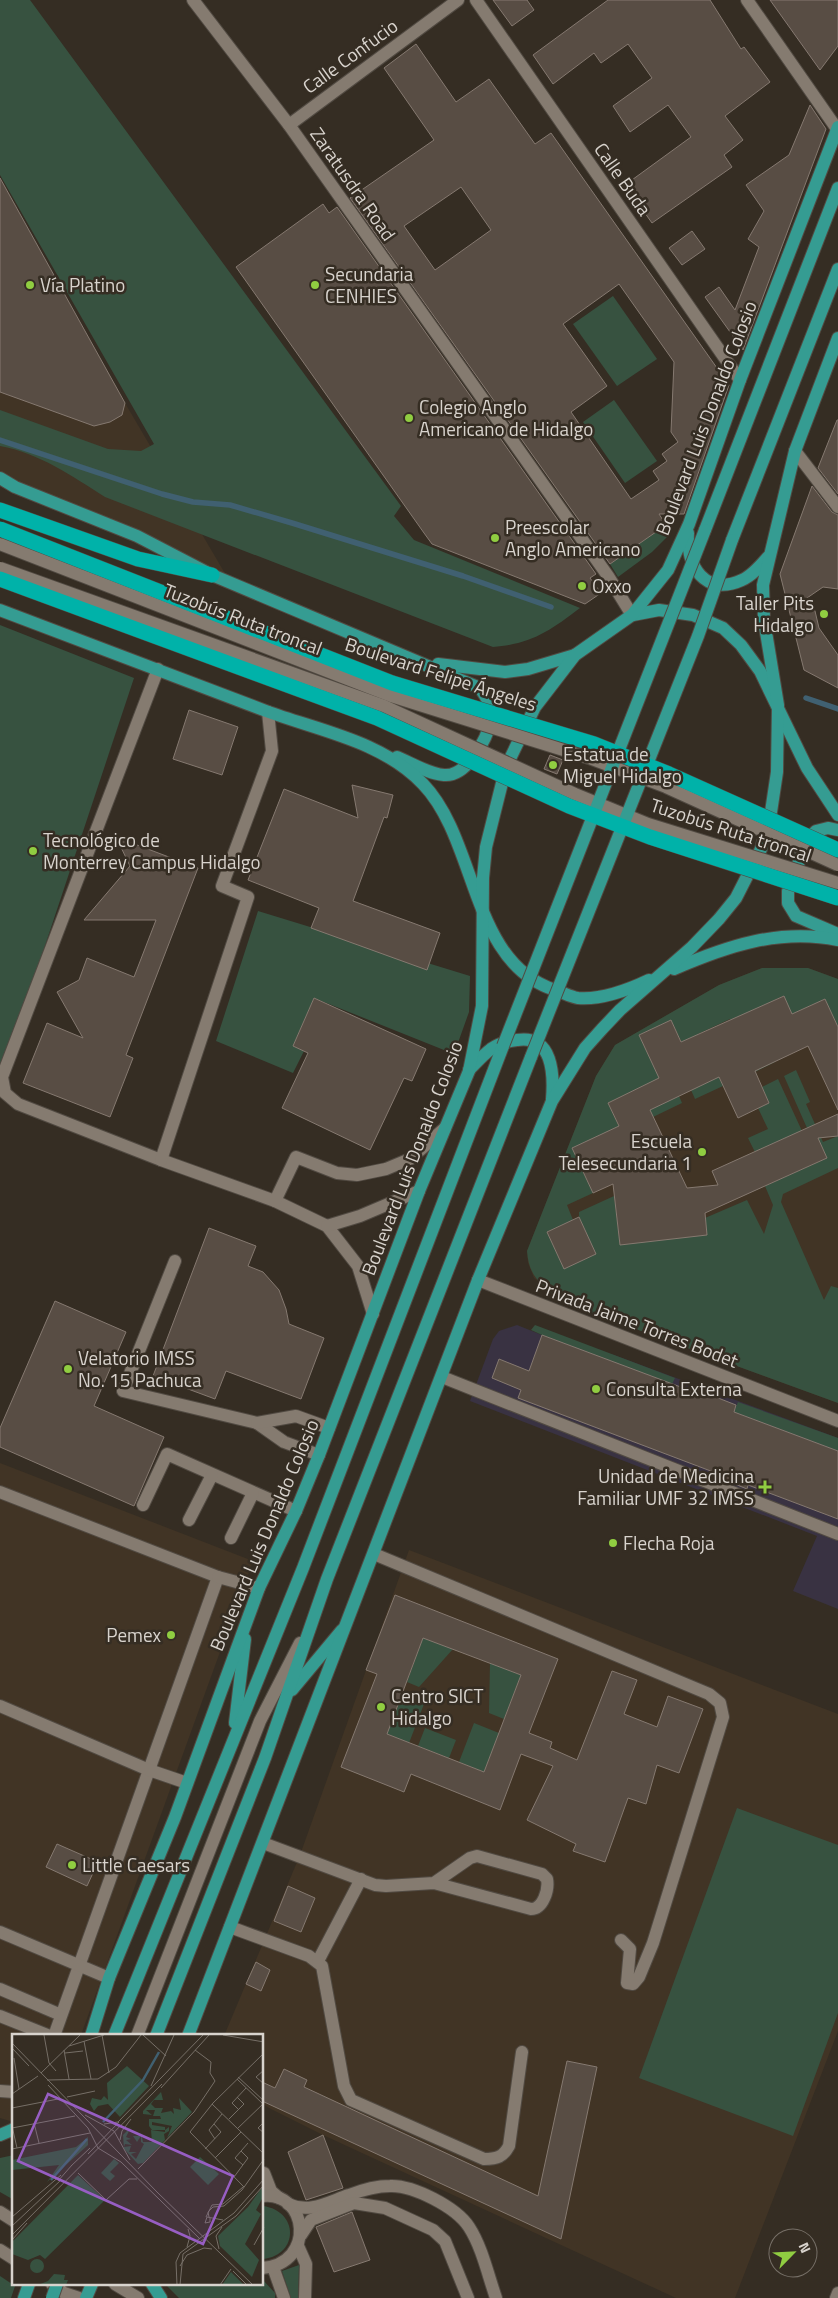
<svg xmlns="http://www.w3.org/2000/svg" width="838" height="2298" font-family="'Titillium Web',sans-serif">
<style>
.built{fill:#413425}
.medical{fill:#393242}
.green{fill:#375240}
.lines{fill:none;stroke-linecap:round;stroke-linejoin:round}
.stream{stroke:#406071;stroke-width:5.5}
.building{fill:#584d44;stroke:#857970;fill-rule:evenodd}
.minor-casing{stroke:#514a42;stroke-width:14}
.major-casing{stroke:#514a42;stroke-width:14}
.highway-casing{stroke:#514a42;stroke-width:16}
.minor{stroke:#857b70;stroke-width:12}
.major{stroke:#359c92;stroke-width:12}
.highway{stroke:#00b2a9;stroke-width:15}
.minor-bridge-casing{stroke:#514a42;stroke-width:14;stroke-linecap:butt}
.major-bridge-casing{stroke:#514a42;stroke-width:14;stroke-linecap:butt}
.highway-bridge-casing{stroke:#514a42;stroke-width:16;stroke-linecap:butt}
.minor-bridge{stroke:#857b70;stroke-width:12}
.major-bridge{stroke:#359c92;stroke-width:12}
.highway-bridge{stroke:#00b2a9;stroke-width:15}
.poi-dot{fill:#90cd41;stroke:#352d23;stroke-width:2}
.labels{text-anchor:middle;stroke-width:5;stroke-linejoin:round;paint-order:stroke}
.street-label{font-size:19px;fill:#d8d3cd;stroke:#352d23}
.poi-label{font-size:19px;fill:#d8d3cd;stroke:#352d23;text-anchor:start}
.inset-river{fill:none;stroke:#406071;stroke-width:2.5}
.inset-road{fill:none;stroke:#766f67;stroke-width:1}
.view{fill:#975ec3;fill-opacity:0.15;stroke:#975ec3;stroke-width:2.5}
.inset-edge{fill:none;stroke:#d8d3cd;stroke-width:2.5}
</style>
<rect width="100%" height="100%" fill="#352d23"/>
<g class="built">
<path d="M0 178 125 403 230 582 0 478Z"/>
<path d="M762 968H808L838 979V1403L562 1302 534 1278 528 1263 527 1251 596 1076 615 1045 719 985Z"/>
<path d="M0 1463 253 1561 81 2035 14 2036V2119L10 2121 0 2118Z"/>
<path d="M409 1550 838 1714V2031L735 2298H676L323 2135 269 2108 263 2104 262 2036H224L300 1855Z"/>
</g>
<path class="medical" d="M517 1325 542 1335 614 1355 838 1438V1609L793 1591 817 1536 470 1401 493 1339 499 1331Z"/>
<g class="green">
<path d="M0 0H30L401 506 394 516 414 540 580 608C550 631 531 644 493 647L105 497C72 476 39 453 0 446V410L108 449 141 451 154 444 0 175Z"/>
<path d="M613 296 657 359 617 386 573 324Z"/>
<path d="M614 400 657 461 625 483 583 422Z"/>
<path d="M666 525 671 533 652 552 618 577 610 564Z"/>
<path d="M0 625 134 678 2 1075H0Z"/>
<path d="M258 911 470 976 469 1012 454 1054 314 998 293 1046 304 1051 293 1073 216 1041Z"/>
<path d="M762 968H808L838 979V1027L825 999 792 1014 783 996 752 1011 775 1062 755 1072 730 1019 698 1034 723 1086 695 1099 691 1090 702 1085 671 1020 639 1035 670 1100 679 1096 682 1103 653 1117 639 1088 608 1103 647 1187 572 1148 593 1193 567 1205 573 1220 547 1232 564 1268 595 1254 579 1217V1212L614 1196 620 1244 707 1235 705 1218 747 1200 764 1234 773 1205 765 1186 827 1158 812 1126 807 1128 784 1076 796 1070 810 1102 806 1104 823 1142 838 1136V1168L783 1194 781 1202 824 1300 831 1286 838 1288V1403L562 1302C543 1285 529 1279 527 1251L596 1076 615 1045 719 985Z"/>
<path d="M778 1079 802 1131 755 1152 748 1138 768 1129 758 1108 769 1103 762 1087Z"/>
<path d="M535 1325 675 1378 672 1384 542 1335 531 1330Z"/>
<path d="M738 1402 838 1438V1451L734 1412Z"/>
<path d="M423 1638 453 1649 419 1687 407 1682Z"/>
<path d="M490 1663 521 1675 504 1719 489 1713Z"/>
<path d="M402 1695 424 1704 409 1743 387 1734Z"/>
<path d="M474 1723 499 1733 484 1772 459 1762Z"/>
<path d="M425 1728 456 1740 449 1758 418 1746Z"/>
<path d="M737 1808 838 1845V2013L793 2136 639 2078Z"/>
<path d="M14 2155V2200L0 2192V2158Z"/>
<path d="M263 2206C299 2211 299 2255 263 2259Z"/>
<path d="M299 2265 298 2298H291L282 2271Z"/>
<path d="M0 2276 15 2286 11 2298H0Z"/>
<path d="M263 2280 275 2293V2298H179L165 2284H262Z"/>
</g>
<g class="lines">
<g class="stream">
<path d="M0 440 162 494 193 502 230 505 292 523 463 576 551 607"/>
<path d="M806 698 838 709"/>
</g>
</g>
<g class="building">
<path d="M493 0H527L534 10 512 26Z"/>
<path d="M608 0H710L741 49 744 47 770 82 725 116 743 140 724 155 732 167 652 223 625 185 691 137 668 105 630 132 613 106 652 78 628 44 601 63 594 53 553 84 533 55Z"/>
<path d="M770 0H838V46L820 70Z"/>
<path d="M416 44 456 102 489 79 535 144 551 133 729 385 684 514H659L666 525 610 564 350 198 434 140 384 68ZM461 187 491 230 435 270 404 226ZM619 284 674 362 671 432 678 442 662 454 667 461 653 471 659 480 631 499 571 412 607 386 563 324Z"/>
<path d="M810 105 826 129 743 350 705 297 719 287 735 310 759 247 748 239 764 211 746 185 789 155Z"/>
<path d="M0 178 125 403 122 415 110 422 94 426 0 392Z"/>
<path d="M323 204 329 213 337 207 596 574 590 578 601 593 585 604 432 544 424 533 236 267Z"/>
<path d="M692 231 705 249 682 265 669 248Z"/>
<path d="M837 420H838V494L818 468Z"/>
<path d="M812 486 832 512 838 515V589L823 587 807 598 815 611 819 628 838 655V688L804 670 780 574Z"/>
<path d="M189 710 238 727 222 775 173 759Z"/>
<path d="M550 755 563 760 557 774 544 769Z"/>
<path d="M352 785 393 795 387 818 384 817 353 901 440 933 427 970 311 928 319 908 248 880 284 789 358 818Z"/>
<path d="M116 837 198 868 126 1055 133 1058 110 1117 23 1083 47 1023 83 1038 57 992 79 980 87 958 134 977 156 920H84L130 866Z"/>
<path d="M784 996 792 1014 825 999 838 1027V1110L808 1046 755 1071 769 1103 738 1118 719 1077 650 1110 687 1188 718 1185 712 1171 838 1114V1136L818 1138 827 1158 705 1213 707 1235 620 1245 613 1184 593 1193 572 1148 619 1126 608 1103 659 1078 639 1035 671 1020 681 1042Z"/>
<path d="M314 998 426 1049 412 1081 404 1078 370 1150 282 1108 308 1053 293 1046Z"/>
<path d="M579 1217 596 1254 564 1269 547 1232Z"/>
<path d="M209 1228 256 1246 248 1266 263 1272 279 1290 286 1309 289 1324 324 1338 301 1399 226 1371 215 1399 153 1376Z"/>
<path d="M55 1301 126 1332 94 1406 164 1437 134 1506 0 1447V1428Z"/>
<path d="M542 1335 694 1392 695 1389 736 1405 734 1412 838 1451V1519L748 1485 747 1489 715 1476 716 1473 518 1398 521 1390 492 1378 499 1359 529 1371Z"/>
<path d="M395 1595 558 1659 529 1733 552 1742 550 1748 577 1760 612 1671 637 1680 624 1714 657 1727 668 1696 703 1709 679 1773 657 1765 646 1804 628 1798 605 1862 573 1851 576 1844 527 1820 553 1766 521 1754 500 1810 411 1774 404 1792 341 1767 377 1674 366 1670ZM423 1638 521 1675 484 1772 387 1734Z"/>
<path d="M57 1844 98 1862 87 1886 46 1867Z"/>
<path d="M288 1886 315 1898 301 1932 274 1921Z"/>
<path d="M256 1962 270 1970 261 1991 246 1984Z"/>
<path d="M567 2061 597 2067 561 2239 262 2101V2082L275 2088 284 2069 307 2080 304 2087 538 2196Z"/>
<path d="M323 2135 343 2188 306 2200 288 2152Z"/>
<path d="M352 2212 370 2260 334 2272 316 2227Z"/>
</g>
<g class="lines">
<g class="minor-casing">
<g id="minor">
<path d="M193 0 289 125 608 576 632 615"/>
<path d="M476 0 740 380"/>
<path d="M747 0 837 129"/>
<path d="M289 125 458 0"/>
<path d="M795 451 838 507"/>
<path d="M158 669 2 1077 5 1093 18 1104 161 1160 275 1201 327 1226 358 1266 373 1314"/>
<path d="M161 1160 248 897 222 886 272 751 268 712"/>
<path d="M275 1201 296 1157 337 1173 357 1175 386 1169 410 1159 445 1128"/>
<path d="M327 1226 360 1216 419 1191"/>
<path d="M175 1261 123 1391 257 1423 284 1442 319 1455"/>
<path d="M478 1280 838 1421"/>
<path d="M442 1377 838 1534"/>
<path d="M257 1423 296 1416 329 1428"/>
<path d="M0 1492 218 1577 54 2036"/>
<path d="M143 1505 167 1454 296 1511"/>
<path d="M189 1520 212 1475"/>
<path d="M231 1538 253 1493"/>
<path d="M374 1554 709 1694 720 1703 723 1717 653 1943 639 1977 633 1984 627 1983 630 1949 621 1940"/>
<path d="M218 1577 259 1588"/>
<path d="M0 1706 149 1770 187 1783"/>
<path d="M263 1843 375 1885 386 1886 434 1883 531 1909C543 1909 549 1890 547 1879L542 1874 477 1856 470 1858 434 1883"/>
<path d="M230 1927 309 1956 322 1966 344 2086 351 2100 484 2159C497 2159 503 2157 509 2146L522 2052"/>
<path d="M0 1932 109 1978"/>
<path d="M318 1961 361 1879"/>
<path d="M0 1989 61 2015"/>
<path d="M0 2016 50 2036"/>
<path d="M137 2036 260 1721 300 1643"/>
<path d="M0 2091 14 2092"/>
<path d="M262 2178 264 2173 271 2191 279 2198"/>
<path d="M262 2196C308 2190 317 2264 262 2268"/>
<path d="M288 2204C310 2214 328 2202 349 2195 362 2190 376 2186 390 2186 413 2185 456 2207 469 2227 482 2247 488 2275 496 2298"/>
<path d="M0 2212 14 2221"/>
<path d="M301 2235 311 2220 354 2203 385 2208 433 2230 445 2241 468 2298"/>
<path d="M298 2246 306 2264 305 2298"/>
<path d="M0 2250 14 2259"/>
<path d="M273 2267 284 2298"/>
<path d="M52 2284 64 2293 79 2298"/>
<path d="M115 2284 138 2298"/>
<path d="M836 2298 838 2293"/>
</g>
</g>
<g class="major-casing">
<g id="major">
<path d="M0 478 15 487 137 536 212 575 480 688C487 698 493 707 491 720 487 739 467 777 444 775 429 774 411 763 397 757"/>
<path d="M705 530 838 188"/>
<path d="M688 533C686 566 705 597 742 580 752 576 761 565 768 557"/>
<path d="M732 540 838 269"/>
<path d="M0 610C89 643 177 678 266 711 320 731 382 741 423 784 478 841 470 963 555 990 562 992 571 997 578 998 602 1000 628 990 649 980"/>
<path d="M633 615 659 610 693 615 723 628 741 645 760 671 807 768 838 815"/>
<path d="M438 664 505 672 528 669 575 655"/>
<path d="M838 830 828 828 816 831 807 840 788 891V903L796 916 838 934"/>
<path d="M674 969C727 946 780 928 838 940"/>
<path d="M469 1070C476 1063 483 1055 491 1049 498 1044 509 1041 517 1040 553 1034 554 1075 552 1099"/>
<path d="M292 1690 342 1630"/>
<path d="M235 1723 245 1639"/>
<path d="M91 2036 109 1978 175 1817 259 1588 296 1511 319 1455 419 1191 469 1071 482 1006 483 878 486 847 506 767 535 707 575 655 632 615 668 570 689 524 740 380 838 127"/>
<path d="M114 2036 303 1568 503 1046"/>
<path d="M156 2036 265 1758 327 1579 531 1057"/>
<path d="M188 2036 478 1280 552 1101 585 1048 602 1029 620 1010 692 947 719 919 736 898 761 849 771 812 777 772 778 705 764 620 763 585 795 451 838 338"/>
<path d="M0 2135 14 2129"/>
<path d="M152 2284 161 2298"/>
<path d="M24 2298 29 2284"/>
<path d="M86 2298 92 2284"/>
</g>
</g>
<g class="highway-casing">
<path id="highway" d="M0 510 138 559 212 575"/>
</g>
<use href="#minor" class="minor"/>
<use href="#major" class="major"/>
<use href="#highway" class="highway"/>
<g class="minor-bridge-casing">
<g id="minor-bridge">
<path d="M0 544 391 696 589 758 666 787 838 865"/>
<path d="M0 568 384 706 575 794 648 824 838 883"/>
</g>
</g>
<g class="major-bridge-casing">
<g id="major-bridge">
<path d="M503 1046 705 530"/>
<path d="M531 1057 698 636 732 540"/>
<path d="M52 2298 57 2284"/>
</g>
</g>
<g class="highway-bridge-casing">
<g id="highway-bridge">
<path d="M0 529 392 683 594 744 669 774 838 850"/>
<path d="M0 579 377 718 569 806 650 837 838 898"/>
</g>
</g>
<use href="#minor-bridge" class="minor-bridge"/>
<use href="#major-bridge" class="major-bridge"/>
<use href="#highway-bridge" class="highway-bridge"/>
</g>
<g class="poi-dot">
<circle cx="30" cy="285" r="5"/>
<circle cx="315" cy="285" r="5"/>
<circle cx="409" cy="418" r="5"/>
<circle cx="495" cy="538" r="5"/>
<circle cx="582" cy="586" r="5"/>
<circle cx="824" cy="614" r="5"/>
<circle cx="553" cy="765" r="5"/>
<circle cx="33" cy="851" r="5"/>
<circle cx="702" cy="1152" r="5"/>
<circle cx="68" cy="1369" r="5"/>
<circle cx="596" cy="1389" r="5"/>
<path d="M762.5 1479.5h5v5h5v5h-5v5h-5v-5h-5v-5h5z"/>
<circle cx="613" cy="1543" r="5"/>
<circle cx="171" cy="1635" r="5"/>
<circle cx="381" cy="1707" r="5"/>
<circle cx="72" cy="1865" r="5"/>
</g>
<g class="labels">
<g class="street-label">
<text transform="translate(350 56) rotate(-36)" y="7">Calle Confucio</text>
<text transform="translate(623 179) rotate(55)" y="7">Calle Buda</text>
<text transform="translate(353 184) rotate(55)" y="7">Zaratusdra Road</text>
<text transform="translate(706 418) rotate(-69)" y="7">Boulevard Luis Donaldo Colosio</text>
<text transform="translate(243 619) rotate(21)" y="7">Tuzobús Ruta troncal</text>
<text transform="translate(441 674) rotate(18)" y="7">Boulevard Felipe Ángeles</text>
<text transform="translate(731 830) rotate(18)" y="7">Tuzobús Ruta troncal</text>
<text transform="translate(412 1158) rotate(-69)" y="7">Boulevard Luis Donaldo Colosio</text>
<text transform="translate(637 1323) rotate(21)" y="7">Privada Jaime Torres Bodet</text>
<text transform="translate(264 1535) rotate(-67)" y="7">Boulevard Luis Donaldo Colosio</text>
</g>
<g class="poi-label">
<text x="325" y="281">Secundaria<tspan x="325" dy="22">CENHIES</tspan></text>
<text x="40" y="292">Vía Platino</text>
<text x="419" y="414">Colegio Anglo<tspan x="419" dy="22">Americano de Hidalgo</tspan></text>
<text x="505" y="534">Preescolar<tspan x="505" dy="22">Anglo Americano</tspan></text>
<text x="592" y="593">Oxxo</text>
<text x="814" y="610" text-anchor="end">Taller Pits<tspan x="814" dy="22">Hidalgo</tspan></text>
<text x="563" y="761">Estatua de<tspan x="563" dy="22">Miguel Hidalgo</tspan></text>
<text x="43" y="847">Tecnológico de<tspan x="43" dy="22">Monterrey Campus Hidalgo</tspan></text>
<text x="692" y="1148" text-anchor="end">Escuela<tspan x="692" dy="22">Telesecundaria 1</tspan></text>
<text x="78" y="1365">Velatorio IMSS<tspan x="78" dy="22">No. 15 Pachuca</tspan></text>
<text x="606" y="1396">Consulta Externa</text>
<text x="754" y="1483" text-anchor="end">Unidad de Medicina<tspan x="754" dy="22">Familiar UMF 32 IMSS</tspan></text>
<text x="623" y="1550">Flecha Roja</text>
<text x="161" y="1642" text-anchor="end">Pemex</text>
<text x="391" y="1703">Centro SICT<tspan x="391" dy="22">Hidalgo</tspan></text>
<text x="82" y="1872">Little Caesars</text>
</g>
</g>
<g transform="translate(12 2034)">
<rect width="251" height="251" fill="#352d23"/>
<path d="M115 32 137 52 108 83 96 70 86 72 82 77 78 70 80 64 89 66 92 62 96 66 95 49ZM149 58 151 66H142L139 70 143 74H151L149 79 159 77 162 80 161 74 169 76 167 64 180 78 155 104 160 92 140 88V91L153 93V96L157 93V97L152 100 153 106 131 129 126 130 112 115 111 101 119 93 114 103 119 105 114 106 120 111 113 110 112 113 119 112 117 118H125L119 120 124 125 132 110 129 108V102L125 108 121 102H127L129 99 131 108H140L139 96 153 98V96H140L137 92V85H149L148 82H141L143 76H134L140 81 131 80V77ZM76 103V111L35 148 47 131 0 136V126L64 113ZM188 123 207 140 196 151 178 133ZM102 125 107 129 98 138 103 142 98 147 89 139ZM66 141 93 166 33 225 28 221 16 226 0 220V208ZM251 152V163L244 176 249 180 233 210 247 226 240 243 208 212 206 202 236 173ZM18 232a7 7 0 1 1 14 0a7 7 0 1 1-14 0ZM219 238 232 251H210ZM42 240 53 241 52 246H56L54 251H26L36 247Z" fill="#375240"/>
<path class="inset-river" d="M91 88 131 46 147 18M39 146 75 105"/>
<path class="inset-road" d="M32 1 37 29 44 37M90 1 97 39M131 1 154 22M211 1 252 8M72 7 79 45M0 9 145 158 241 251M57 12 92 1M0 14 17 32M52 16 57 45M53 19 71 17M2 24 7 55M252 36 244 43 252 50M29 39 68 1M226 43 252 67M225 45 251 70M35 46 86 45 104 33 129 1M36 51 76 94 86 114 109 128 188 205M139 52 162 1M149 54 197 1M0 60 26 42M55 63 83 57M200 70 252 120M0 74 46 65M226 75 220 69 234 54M73 81 102 97 118 126M217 85 232 70 225 63M252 88 246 94 252 99M22 89 27 109M92 90 106 88 191 1M0 92 5 114M0 94 63 82M225 95 252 69M203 105 197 96 210 80M108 106 110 97 119 85M0 115 78 99M193 115 209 98 202 90M76 120 107 88M203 124 229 98M231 131 223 124 236 109M59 132 78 114M126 135 182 78 203 47 198 39 199 28 183 16M66 139 94 166 117 145H125M222 143 236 124 229 117M46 147 60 131M232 153 178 98 201 69 252 19M0 183 49 141M194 183 200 171 211 170 231 153M197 183 196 178 201 173 212 172 230 156 252 125M198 184V188L193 189 195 183 211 186M0 192 49 146M0 201 150 50M0 206 15 189M242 211 252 193M175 213 178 202 176 195M207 215 204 202 210 193M168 232 175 221 192 214 200 215M221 237 235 251M165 251 164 228 168 219 222 179 252 145M168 251 171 220 224 182 252 151M208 251 219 235"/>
<path class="view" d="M36 60 221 142 191 210 6 127Z"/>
<rect width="251" height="251" class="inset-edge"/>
</g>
<g transform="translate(793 2253) rotate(66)"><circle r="24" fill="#352d23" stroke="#766f67"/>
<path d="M0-4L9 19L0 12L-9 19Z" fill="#90cd41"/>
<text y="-8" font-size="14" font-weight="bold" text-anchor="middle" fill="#d8d3cd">N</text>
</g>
</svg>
